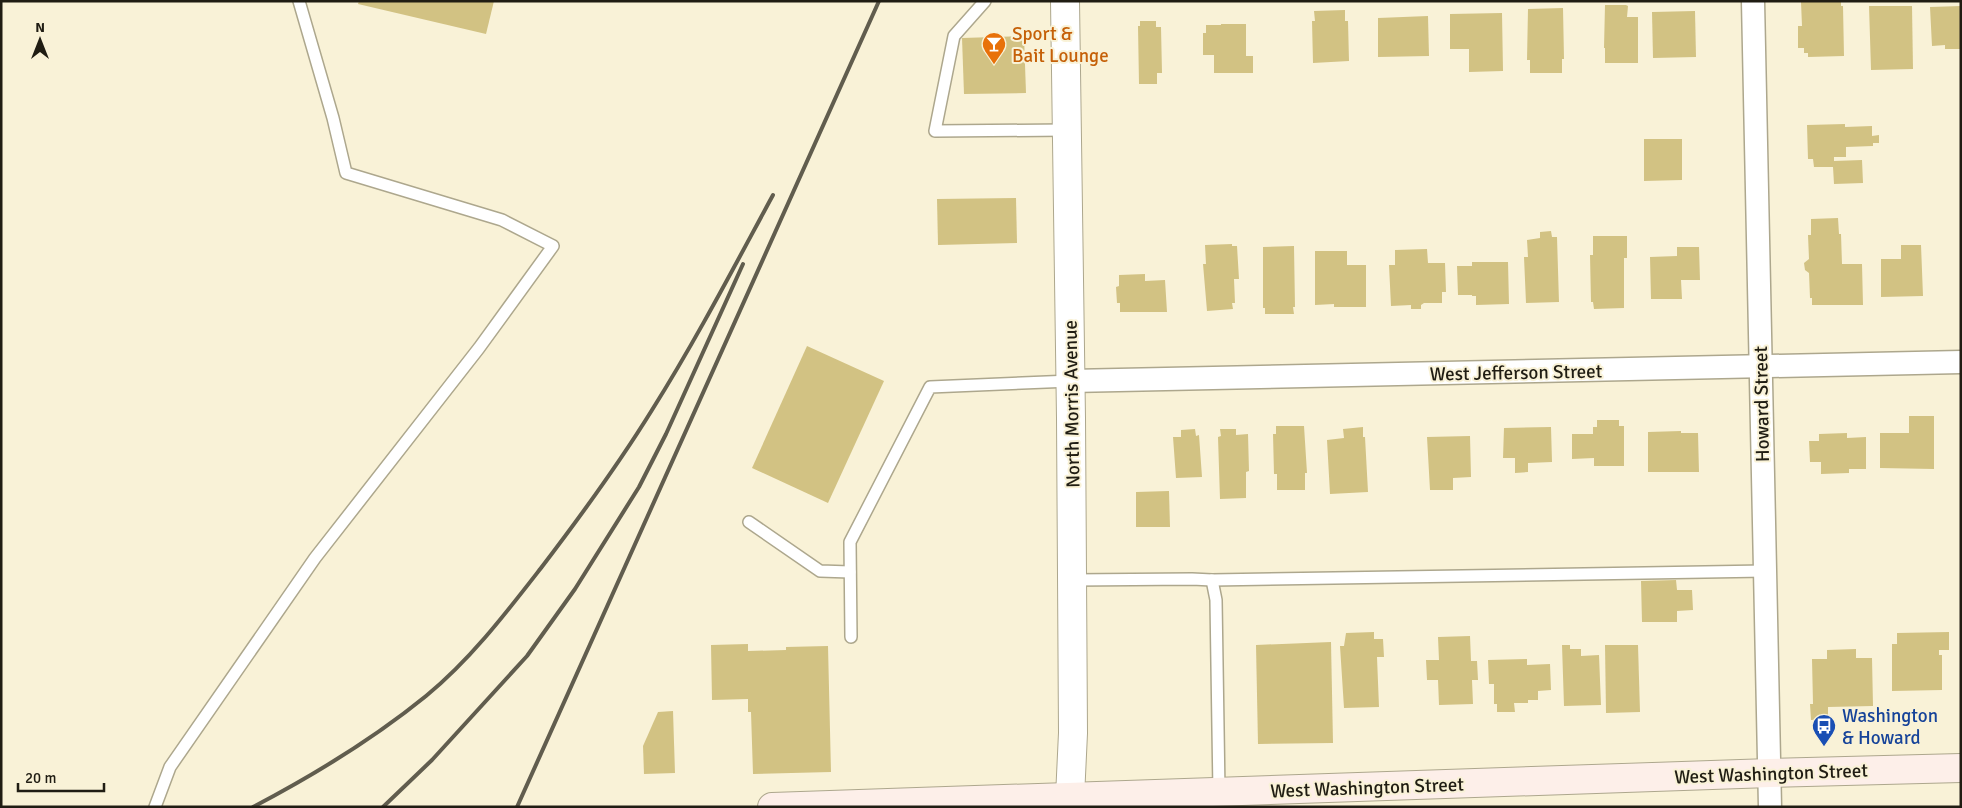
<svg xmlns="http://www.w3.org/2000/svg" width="1962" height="808" font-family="Signika,sans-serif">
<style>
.building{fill:#d2c283}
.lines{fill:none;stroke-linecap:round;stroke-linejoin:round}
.service-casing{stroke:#ada78d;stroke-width:14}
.minor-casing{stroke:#ada78d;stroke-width:25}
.tertiary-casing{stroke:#ada78d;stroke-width:30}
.secondary-casing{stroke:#ada78d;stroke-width:30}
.service{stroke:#fff;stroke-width:11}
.minor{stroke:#fff;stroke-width:22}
.tertiary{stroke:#fff;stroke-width:28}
.secondary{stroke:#fdefe9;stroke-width:28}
.rail{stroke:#615d4e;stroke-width:4}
.labels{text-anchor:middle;stroke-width:4;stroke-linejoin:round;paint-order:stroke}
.food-label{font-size:19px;fill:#c56008;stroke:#f9f2d7;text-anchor:start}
.street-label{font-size:19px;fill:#201d13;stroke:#f9f2d7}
.transit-label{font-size:19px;fill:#164399;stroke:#f9f2d7;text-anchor:start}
</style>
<rect width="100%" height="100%" fill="#f9f2d7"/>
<g class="building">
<path d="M359 1H494L486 34 358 4Z"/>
<path d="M1818 1H1841V6H1843L1844 56 1808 57V53H1804V48H1798V26H1802L1801 2Z"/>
<path d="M1605 5H1626L1628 6 1627 17H1638V63H1605V48H1604Z"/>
<path d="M1869 6H1912L1913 69 1871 70Z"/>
<path d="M1961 6V49H1945V45L1932 46 1930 7Z"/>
<path d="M1563 8 1564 59H1562V73H1530V60H1527L1528 9Z"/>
<path d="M1345 10V21H1348L1349 61 1313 63 1312 21H1315L1314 11Z"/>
<path d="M1695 11 1696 57 1653 58 1652 12Z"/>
<path d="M1502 13 1503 71 1469 72V49H1450V14Z"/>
<path d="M1428 16 1429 56 1378 57V18Z"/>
<path d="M1140 21H1156V27H1161L1162 73H1157V84H1139L1138 26H1140Z"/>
<path d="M1221 24H1246V56H1253V73H1214V55H1203V33H1206V25H1221Z"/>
<path d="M1024 36 1026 93 964 94 962 38Z"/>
<path d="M1845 124V127L1872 126V136L1879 135V143H1873V146L1846 147V157H1834V161L1862 160 1863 183 1834 184 1833 167H1814L1813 159H1808L1807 125Z"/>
<path d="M1644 139H1682V180L1644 181Z"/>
<path d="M1016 198 1017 243 938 245 937 199Z"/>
<path d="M1838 218 1839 234H1841L1842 264H1862L1863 305H1812V298H1810L1809 273 1805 270 1804 263 1809 259 1808 235H1811V219Z"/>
<path d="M1551 231 1552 237H1557L1559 302 1526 303 1524 257H1528L1527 240 1540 238V232Z"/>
<path d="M1593 236H1627V258H1624V308L1594 309 1593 302H1591L1590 255H1593Z"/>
<path d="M1232 244V246H1237L1239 279H1234L1235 303H1232L1233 309 1207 311 1203 264H1206L1205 245Z"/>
<path d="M1901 245H1921L1923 296 1881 297V259H1901Z"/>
<path d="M1294 246 1295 307H1293L1294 314H1265V308H1263V247Z"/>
<path d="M1677 247H1699L1700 280H1681L1682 299H1651L1650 257 1677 256Z"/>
<path d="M1427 249 1428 263H1445L1446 292H1442V303H1424L1421 305V309H1411V305L1391 306 1389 265H1395V250Z"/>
<path d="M1315 251H1347V265H1366V307H1334V304L1315 305Z"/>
<path d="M1472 262H1508L1509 304 1476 305V296H1472V295H1458L1457 266H1472Z"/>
<path d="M1145 274V281L1165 280 1167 312H1120V303H1117L1116 287 1119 286V275Z"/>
<path d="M807 346 884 381 828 503 752 468Z"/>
<path d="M1909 416H1934V469L1880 468V433H1909Z"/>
<path d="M1597 420H1619V426H1624V466H1594V458L1572 459V434H1593V427H1597Z"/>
<path d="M1276 426H1304L1307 473H1305V490H1277V474H1274L1273 434H1276Z"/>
<path d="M1363 427V437H1365L1368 492 1330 494 1327 440 1344 438 1343 429Z"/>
<path d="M1551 427 1552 462 1528 463V472L1515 473V458H1503L1504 428Z"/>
<path d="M1195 429 1196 436 1199 435 1202 477 1176 478 1173 437H1181V430Z"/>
<path d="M1220 429H1236V435L1248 434 1249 471 1246 472V498L1220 499 1218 437 1221 436Z"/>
<path d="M1681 431V433H1698L1699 472H1648V432Z"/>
<path d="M1847 433V438L1866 437V469H1849V473L1821 474V462H1810L1809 441H1819V434Z"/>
<path d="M1470 436 1471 477 1453 478V490H1430L1427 437Z"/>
<path d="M1169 491 1170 527H1136V492Z"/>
<path d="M1676 580 1677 590H1692L1693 610 1677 611V622H1642L1641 581Z"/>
<path d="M1374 632V639H1383L1384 657H1377L1379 707 1344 708 1340 646H1344L1346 633Z"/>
<path d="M1949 632V650H1939V655H1942V690L1892 691V644H1897V633Z"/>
<path d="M1470 636 1471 661H1477L1478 680H1472L1473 704 1439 705 1438 680H1427L1426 660H1439L1438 637Z"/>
<path d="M1331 642 1333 743 1258 744 1256 645Z"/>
<path d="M748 644V651L786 650V647L828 646 831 772 753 774 751 712H748V699L712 700 711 645Z"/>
<path d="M1562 645H1570V649H1581V656L1599 655 1601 705 1564 706Z"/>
<path d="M1605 645H1638L1640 712 1606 713Z"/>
<path d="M1856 649V658H1872L1873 706 1828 707V719L1811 720 1810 704H1813L1812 659H1827V650Z"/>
<path d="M1527 659V665L1550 664 1551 690 1538 691V700H1528V703H1514L1515 712H1497V704H1494V684H1489L1488 660Z"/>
<path d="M673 711 675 773 644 774 643 746 658 712Z"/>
</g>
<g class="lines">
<g class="service-casing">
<g id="service">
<path d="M985 1 954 36 935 131 1067 130"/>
<path d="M749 522 820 571 850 572"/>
<path d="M1073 580 1192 579 1212 580 1765 571"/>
<path d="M1212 580 1216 600 1219 792"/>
<path d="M851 637 850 542 930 387 1071 381"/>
<path d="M155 807 170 767 315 558 479 348 553 246 502 220 346 173 333 118 299 1"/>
</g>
</g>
<g class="minor-casing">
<g id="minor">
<path d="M1753 1 1770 807"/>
<path d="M1071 381 1961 362"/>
</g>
</g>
<g class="tertiary-casing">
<path id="tertiary" d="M1065 1 1071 418 1073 733 1070 797"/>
</g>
<g class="secondary-casing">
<path id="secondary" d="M772 807 1770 773 1961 768"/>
</g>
<use href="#service" class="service"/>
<use href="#minor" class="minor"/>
<use href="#tertiary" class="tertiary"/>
<use href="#secondary" class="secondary"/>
<g class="rail">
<path d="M253 807C314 775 372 740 426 696 470 660 506 613 541 568 580 517 618 465 652 410 696 340 734 267 773 195"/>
<path d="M383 807 432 760 527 656 575 589 639 487 666 434 743 264"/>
<path d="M517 807 879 1"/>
</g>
</g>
<defs>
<g id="bar-pin" transform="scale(1.25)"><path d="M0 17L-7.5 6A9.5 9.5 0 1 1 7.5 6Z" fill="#e8710a" stroke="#f9f2d7"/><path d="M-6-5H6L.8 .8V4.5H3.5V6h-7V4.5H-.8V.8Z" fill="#fff"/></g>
<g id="bus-pin" transform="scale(1.25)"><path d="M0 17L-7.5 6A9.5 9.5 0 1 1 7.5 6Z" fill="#1a4fb4" stroke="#f9f2d7"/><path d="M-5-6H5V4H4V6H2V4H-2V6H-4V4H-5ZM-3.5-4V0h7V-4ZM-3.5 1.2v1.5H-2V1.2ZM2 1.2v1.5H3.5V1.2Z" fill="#fff"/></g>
</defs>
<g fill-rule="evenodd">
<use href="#bar-pin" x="994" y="44"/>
<use href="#bus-pin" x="1824" y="726"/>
</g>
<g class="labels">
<g class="food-label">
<text x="1012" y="40">Sport &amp;<tspan x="1012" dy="22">Bait Lounge</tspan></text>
</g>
<g class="street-label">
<text transform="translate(1516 372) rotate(-1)" y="7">West Jefferson Street</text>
<text transform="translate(1071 404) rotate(-91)" y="7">North Morris Avenue</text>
<text transform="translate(1761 404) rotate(-91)" y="7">Howard Street</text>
<text transform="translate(1771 773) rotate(-2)" y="7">West Washington Street</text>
<text transform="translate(1367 787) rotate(-2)" y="7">West Washington Street</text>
</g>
<g class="transit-label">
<text x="1842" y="722">Washington<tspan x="1842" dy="22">&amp; Howard</tspan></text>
</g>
</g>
<rect width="1962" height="808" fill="none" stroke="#201d13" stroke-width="5"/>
<g transform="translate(40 40)" stroke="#f9f2d7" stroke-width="4" paint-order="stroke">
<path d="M0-4L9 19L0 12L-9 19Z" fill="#201d13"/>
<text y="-8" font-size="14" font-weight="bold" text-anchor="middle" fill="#201d13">N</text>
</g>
<path d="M18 783v8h86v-8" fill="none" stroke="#201d13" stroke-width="2.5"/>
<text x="25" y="783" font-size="15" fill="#201d13" stroke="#f9f2d7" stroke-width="4" paint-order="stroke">20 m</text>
</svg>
